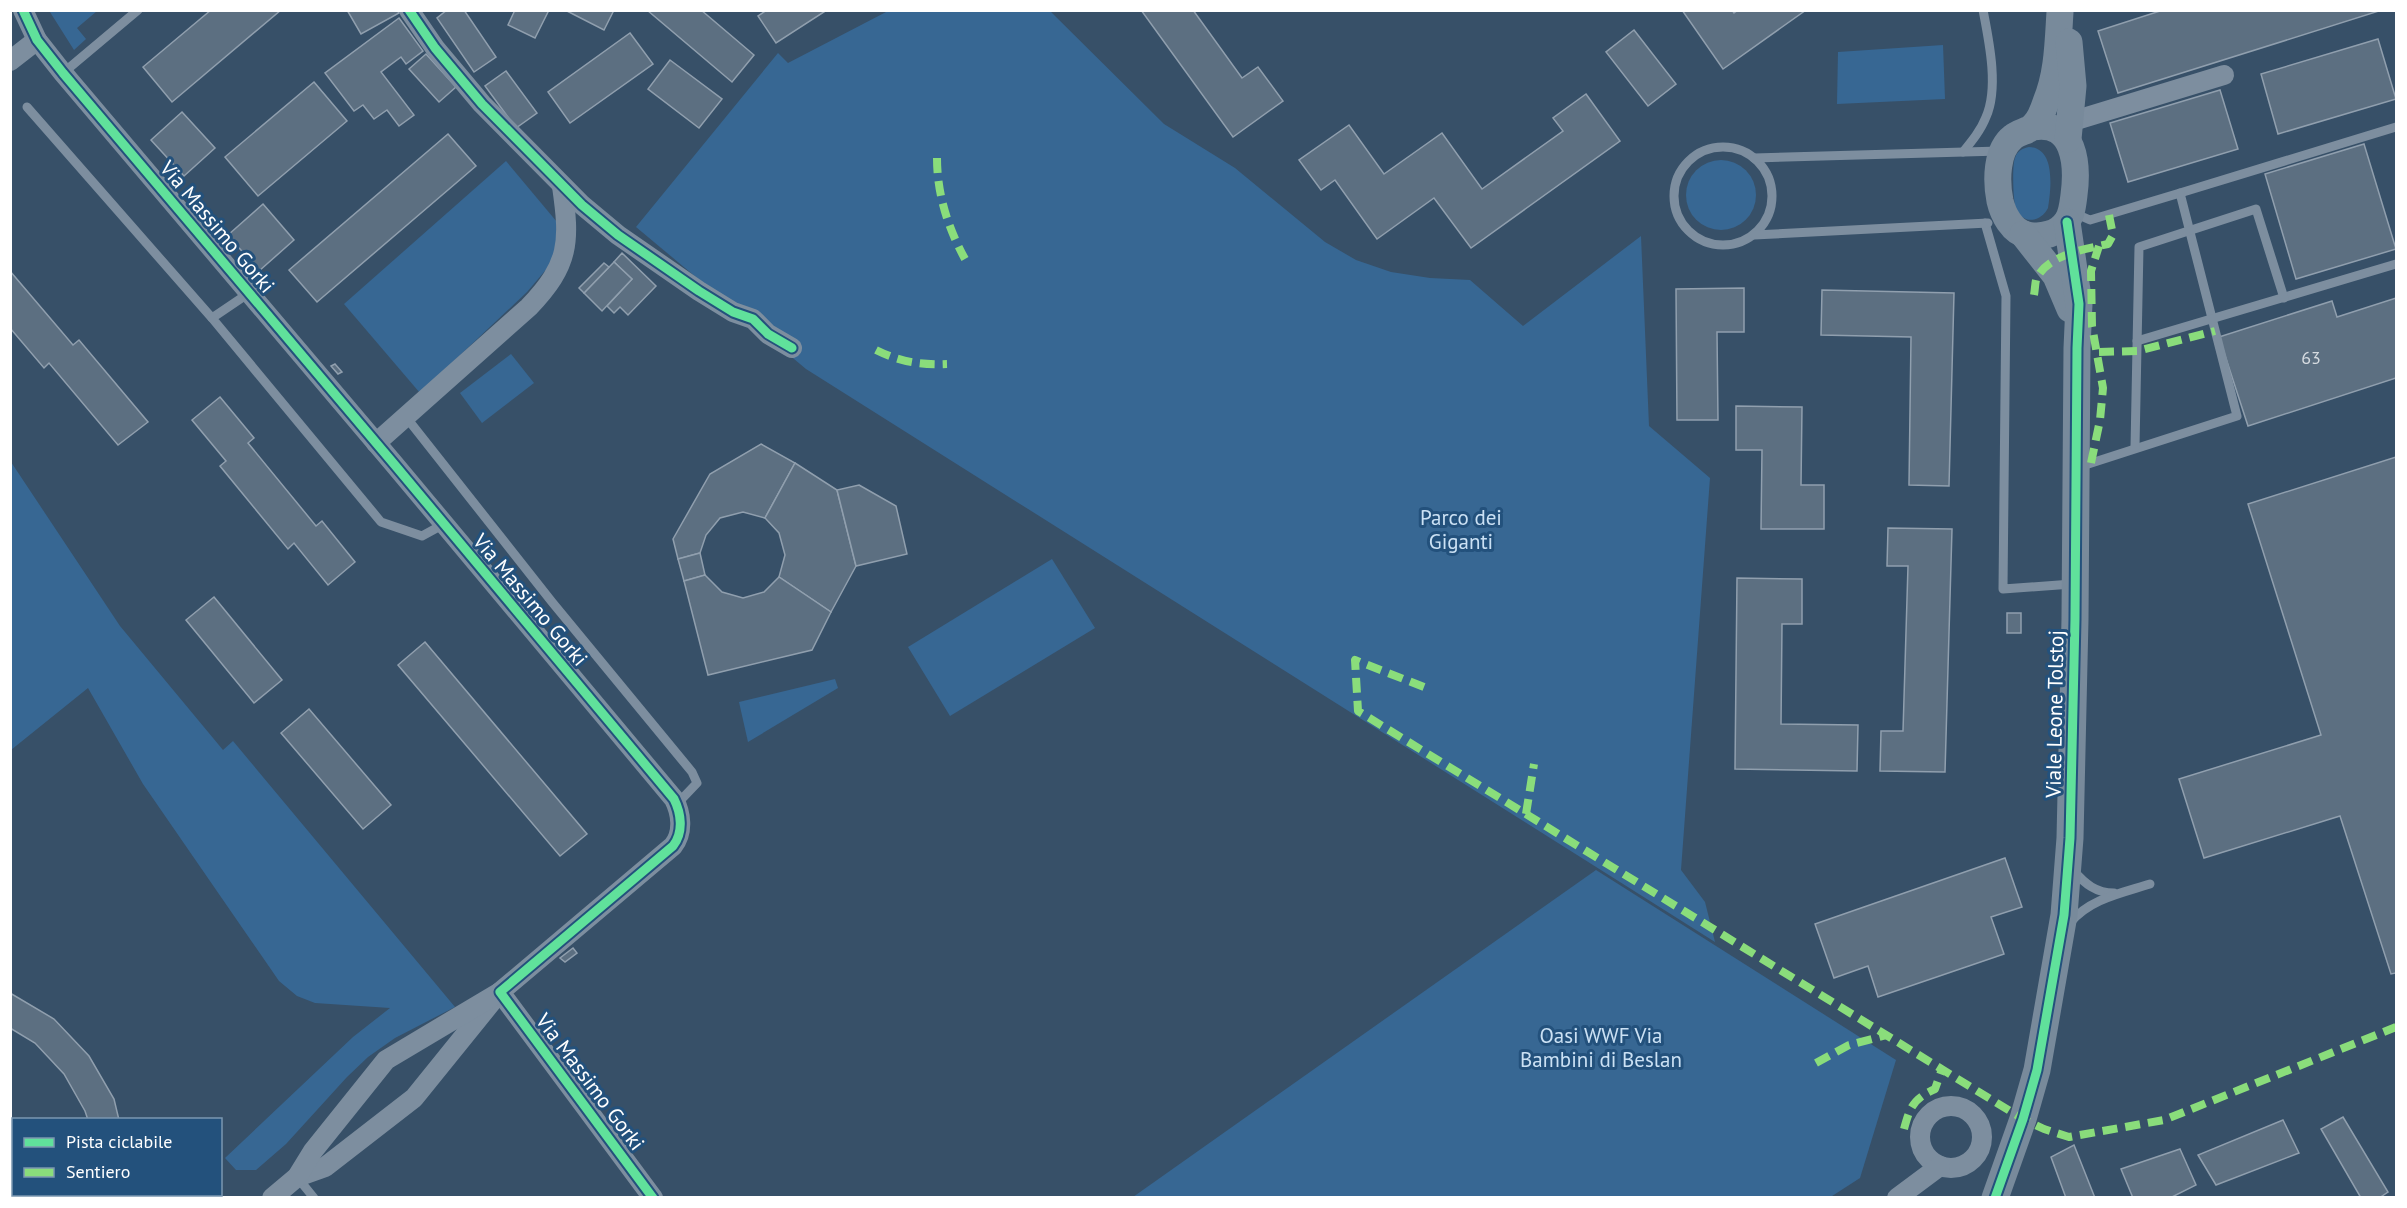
<svg xmlns="http://www.w3.org/2000/svg" width="2407" height="1208" font-family="'PT Sans',sans-serif">
<style>
.green{fill:#376793}
.building{fill:#5c6f81;stroke:#909fae;stroke-width:1.5}
.lines{fill:none;stroke-linecap:round;stroke-linejoin:round}
.lane{stroke:#7d8e9f;stroke-width:9}
.street{stroke:#7d8e9f;stroke-width:20}
.secondary{stroke:#788a9b;stroke-width:27}
.quiet{stroke:#8add7b;stroke-width:8;stroke-dasharray:15 8;stroke-linecap:butt}
.cycleway-casing{stroke:#23517c;stroke-width:13}
.cycleway{stroke:#60e19b;stroke-width:9}
.labels{text-anchor:middle;stroke-width:6;stroke-linejoin:round;paint-order:stroke}
.number-label{font-size:18px;fill:#d6dbe0}
.street-label{font-size:21px;fill:#fff;stroke:#23517c}
.park-label{font-size:21px;fill:#cbe1f4;stroke:#23517c}
</style>
<rect width="100%" height="100%" fill="#375068"/>
<g class="green">
<path d="M1049 10 1164 124 1235 168 1325 242 1356 260 1391 272 1430 278 1470 280 1523 326 1641 236 1649 426 1710 478 1681 870 1705 902 1715 942 806 369 636 227 778 53 788 63 888 11Z"/>
<path d="M50 12V11H97L77 28 86 39 74 50Z"/>
<path d="M1943 45 1945 99 1837 104 1838 52Z"/>
<path d="M2029 147C2056 148 2051 189 2048 208 2041 222 2023 225 2016 209 2013 202 2012 165 2015 158 2017 151 2023 148 2029 147Z"/>
<circle cx="1721" cy="195" r="35"/>
<path d="M506 161 557 222 555 259 527 292 420 393 344 304Z"/>
<path d="M511 354 534 383 482 423 460 393Z"/>
<path d="M11 462 120 626 223 750 233 741 455 1007 395 1038 368 1057 347 1077 286 1144 256 1170H236L225 1158 353 1037 390 1008 315 1003 297 996 279 981 143 784 88 688 11 750Z"/>
<path d="M1052 559 1095 628 950 716 908 647Z"/>
<path d="M835 679 838 688 748 742 739 702Z"/>
<path d="M1596 870 1896 1060 1860 1178 1829 1198 1133 1197Z"/>
</g>
<g class="building">
<path d="M211 10H281L172 102 143 67Z"/>
<path d="M347 10H397L399 13 361 34Z"/>
<path d="M447 10H464L496 57 474 72 437 18Z"/>
<path d="M515 10H549L535 38 508 25Z"/>
<path d="M565 10H614L604 30Z"/>
<path d="M647 10H701L754 55 732 82Z"/>
<path d="M767 10H827L776 43 758 16Z"/>
<path d="M1141 10H1193L1242 78 1258 67 1283 101 1233 137Z"/>
<path d="M1682 10H1732L1734 13 1738 10H1806L1723 69Z"/>
<path d="M2163 10H2378L2379 11 2118 93 2098 31Z"/>
<path d="M399 18 423 51 406 64 401 57 381 72 414 115 399 126 387 110 374 119 363 105 354 111 325 73Z"/>
<path d="M1634 30 1676 84 1648 106 1606 52Z"/>
<path d="M630 33 653 64 570 123 548 92Z"/>
<path d="M2378 39 2396 99 2278 134 2261 74Z"/>
<path d="M426 54 456 87 439 102 409 69Z"/>
<path d="M670 60 722 99 699 128 648 89Z"/>
<path d="M506 71 537 113 516 128 485 86Z"/>
<path d="M314 82 347 121 258 196 225 157Z"/>
<path d="M2220 90 2238 149 2128 182 2110 123Z"/>
<path d="M1586 94 1620 141 1471 248 1434 198 1377 239 1335 180 1321 190 1299 160 1349 125 1384 174 1442 133 1482 189 1563 131 1553 118Z"/>
<path d="M182 112 215 148 184 176 151 140Z"/>
<path d="M448 134 476 166 317 302 289 270Z"/>
<path d="M2364 144 2396 249 2296 279 2265 174Z"/>
<path d="M263 204 294 240 259 271 228 235Z"/>
<path d="M622 253 656 286 628 315 620 307 614 313 607 306 632 279 614 262Z"/>
<path d="M614 262 632 279 602 311 584 293Z"/>
<path d="M604 263 609 267 584 293 579 288Z"/>
<path d="M10 271 73 345 79 340 148 422 118 445 49 363 44 368 10 328Z"/>
<path d="M1744 288V332H1717L1718 420H1677L1676 289Z"/>
<path d="M1822 290 1954 293 1949 486 1909 485 1911 337 1821 335Z"/>
<path d="M2396 298V378L2248 426 2219 337 2332 301 2337 317Z"/>
<path d="M335 364 342 372 338 374 331 366Z"/>
<path d="M220 397 254 438 248 443 316 526 322 521 355 562 328 585 294 543 288 549 220 466 226 461 192 420Z"/>
<path d="M1736 406 1802 407 1801 485H1824V529H1761L1762 450H1736Z"/>
<path d="M761 444 795 463 765 518 743 512 720 518 706 535 700 553 678 559 673 539 710 474Z"/>
<path d="M2396 457V973L2391 974 2340 816 2204 858 2179 779 2321 735 2248 504Z"/>
<path d="M795 463 837 490 856 566 831 612 779 577 785 555 779 533 765 518Z"/>
<path d="M859 485 896 506 907 554 856 566 837 490Z"/>
<path d="M1888 528 1952 529 1945 772 1880 771 1881 731H1903L1908 566H1887Z"/>
<path d="M700 553 705 575 684 581 678 559Z"/>
<path d="M705 575 722 592 743 598 764 592 779 577 831 612 812 650 708 675 684 581Z"/>
<path d="M1737 578 1802 579V624H1782L1781 724 1858 725 1857 771 1735 769Z"/>
<path d="M214 597 282 680 254 703 186 620Z"/>
<rect x="2007" y="613" width="14" height="20"/>
<path d="M425 642 587 834 560 856 398 665Z"/>
<path d="M309 709 391 805 363 829 281 733Z"/>
<path d="M2005 858 2022 907 1991 917 2004 954 1878 997 1868 966 1834 978 1815 924Z"/>
<path d="M573 948 577 953 565 962 560 958Z"/>
<path d="M10 993 54 1019 89 1056 114 1099 119 1120H88L85 1111 64 1074 35 1043 10 1028Z"/>
<path d="M2343 1117 2388 1192 2379 1198H2361L2321 1129Z"/>
<path d="M2283 1120 2299 1153 2216 1185 2198 1155Z"/>
<path d="M2074 1145 2095 1198H2066L2051 1157Z"/>
<path d="M2180 1149 2196 1185 2170 1198H2133L2121 1169Z"/>
<path d="M96 1194H102L125 1198H95Z"/>
<rect x="159" y="1194" width="30" height="4"/>
</g>
<g class="lines">
<g class="lane">
<path d="M63 73 138 10"/>
<path d="M27 107 212 318"/>
<circle cx="1723" cy="196" r="49"/>
<path d="M1963 152C1972 141 1981 130 1986 117 1999 88 1989 41 1983 10"/>
<path d="M1754 158 2000 151"/>
<path d="M2180 193 2396 127"/>
<path d="M2074 213 2090 220 2180 193 2237 416 2079 467"/>
<path d="M1985 223 2006 296 2003 589 2072 584"/>
<path d="M1754 235 1988 223"/>
<path d="M249 293 212 318 381 522 422 536 444 524"/>
<path d="M2137 341 2396 264"/>
<path d="M406 417 552 602 692 772 697 783 677 804"/>
<path d="M2135 447 2139 247 2256 209 2284 298"/>
<path d="M2073 870C2085 884 2096 893 2114 893"/>
<path d="M2070 923C2089 899 2122 893 2150 884"/>
<path d="M297 1177 314 1198"/>
</g>
<g class="street">
<path d="M23 10 37 40 63 73 394 464 674 799C681 813 684 832 673 846L500 992 653 1198"/>
<path d="M409 10 435 48 482 104 582 205 618 235 699 291 733 312 753 319 768 334 792 348"/>
<path d="M10 61 37 40"/>
<path d="M2070 122 2224 75"/>
<path d="M376 443 529 307C570 264 570 242 562 186"/>
<circle cx="1951" cy="1137" r="31"/>
<path d="M297 1177 325 1167 414 1098 494 999"/>
<path d="M272 1198 297 1177 313 1151 386 1060 500 992"/>
<path d="M1897 1198 1940 1166"/>
</g>
<g class="secondary">
<path d="M2033 127C2075 120 2078 165 2074 195 2073 203 2072 214 2067 221 2059 234 2041 238 2027 235 2012 232 2003 214 2000 201 1996 181 1996 150 2013 137 2019 132 2029 131 2033 126 2039 121 2044 108 2046 102 2058 73 2058 42 2060 12"/>
<path d="M2068 139 2073 86 2069 42"/>
<path d="M2023 234 2056 276 2070 309"/>
<path d="M1995 1198 2023 1119 2037 1070 2064 915 2070 838 2075 619 2077 348 2079 304 2067 222"/>
</g>
<g class="quiet">
<path d="M937 158C937 194 948 228 965 259"/>
<path d="M2034 295C2035 290 2035 284 2036 280 2046 255 2085 249 2108 244L2113 235 2109 215"/>
<path d="M876 350C900 362 921 365 947 364"/>
<path d="M2099 352 2137 351 2215 331"/>
<path d="M2091 463 2100 420 2103 388 2092 326 2091 271 2099 246"/>
<path d="M1424 687 1355 660 1358 711 2023 1119 2044 1129 2069 1137 2164 1120 2396 1027"/>
<path d="M1526 814 1534 764"/>
<path d="M1816 1063 1849 1045 1887 1035"/>
<path d="M1904 1129C1910 1107 1913 1099 1935 1089L1942 1069"/>
</g>
<g class="cycleway-casing">
<g id="cycleway">
<path d="M23 10 37 40 63 73 394 464 674 799C681 813 684 832 673 846L500 992 653 1198"/>
<path d="M409 10 435 48 482 104 582 205 618 235 699 291 733 312 753 319 768 334 792 348"/>
<path d="M1995 1198 2023 1119 2037 1070 2064 915 2070 838 2075 619 2077 348 2079 304 2067 222"/>
</g>
</g>
<use href="#cycleway" class="cycleway"/>
</g>
<g class="labels">
<g class="number-label">
<text x="2311" y="364">63</text>
</g>
<g class="street-label">
<text transform="translate(217 227) rotate(50)" y="7">Via Massimo Gorki</text>
<text transform="translate(530 600) rotate(50)" y="7">Via Massimo Gorki</text>
<text transform="translate(2055 714) rotate(-89)" y="7">Viale Leone Tolstoj</text>
<text transform="translate(590 1082) rotate(53)" y="7">Via Massimo Gorki</text>
</g>
<g class="park-label">
<text x="1461" y="525">Parco dei<tspan x="1461" dy="24">Giganti</tspan></text>
<text x="1601" y="1043">Oasi WWF Via<tspan x="1601" dy="24">Bambini di Beslan</tspan></text>
</g>
</g>
<rect width="2407" height="1208" fill="none" stroke="#ffffff" stroke-width="24"/>
<rect x="12" y="1118" width="210" height="78" fill="#23517c" stroke="#7b97b0" stroke-width="1.5"/>
<rect x="24" y="1138" width="30" height="9" fill="#60e19b" stroke="#7b97b0" stroke-width="1.5"/>
<text x="66" y="1148" font-size="18" fill="#ffffff">Pista ciclabile</text>
<rect x="24" y="1168" width="30" height="9" fill="#8add7b" stroke="#7b97b0" stroke-width="1.5"/>
<text x="66" y="1178" font-size="18" fill="#ffffff">Sentiero</text>
</svg>
